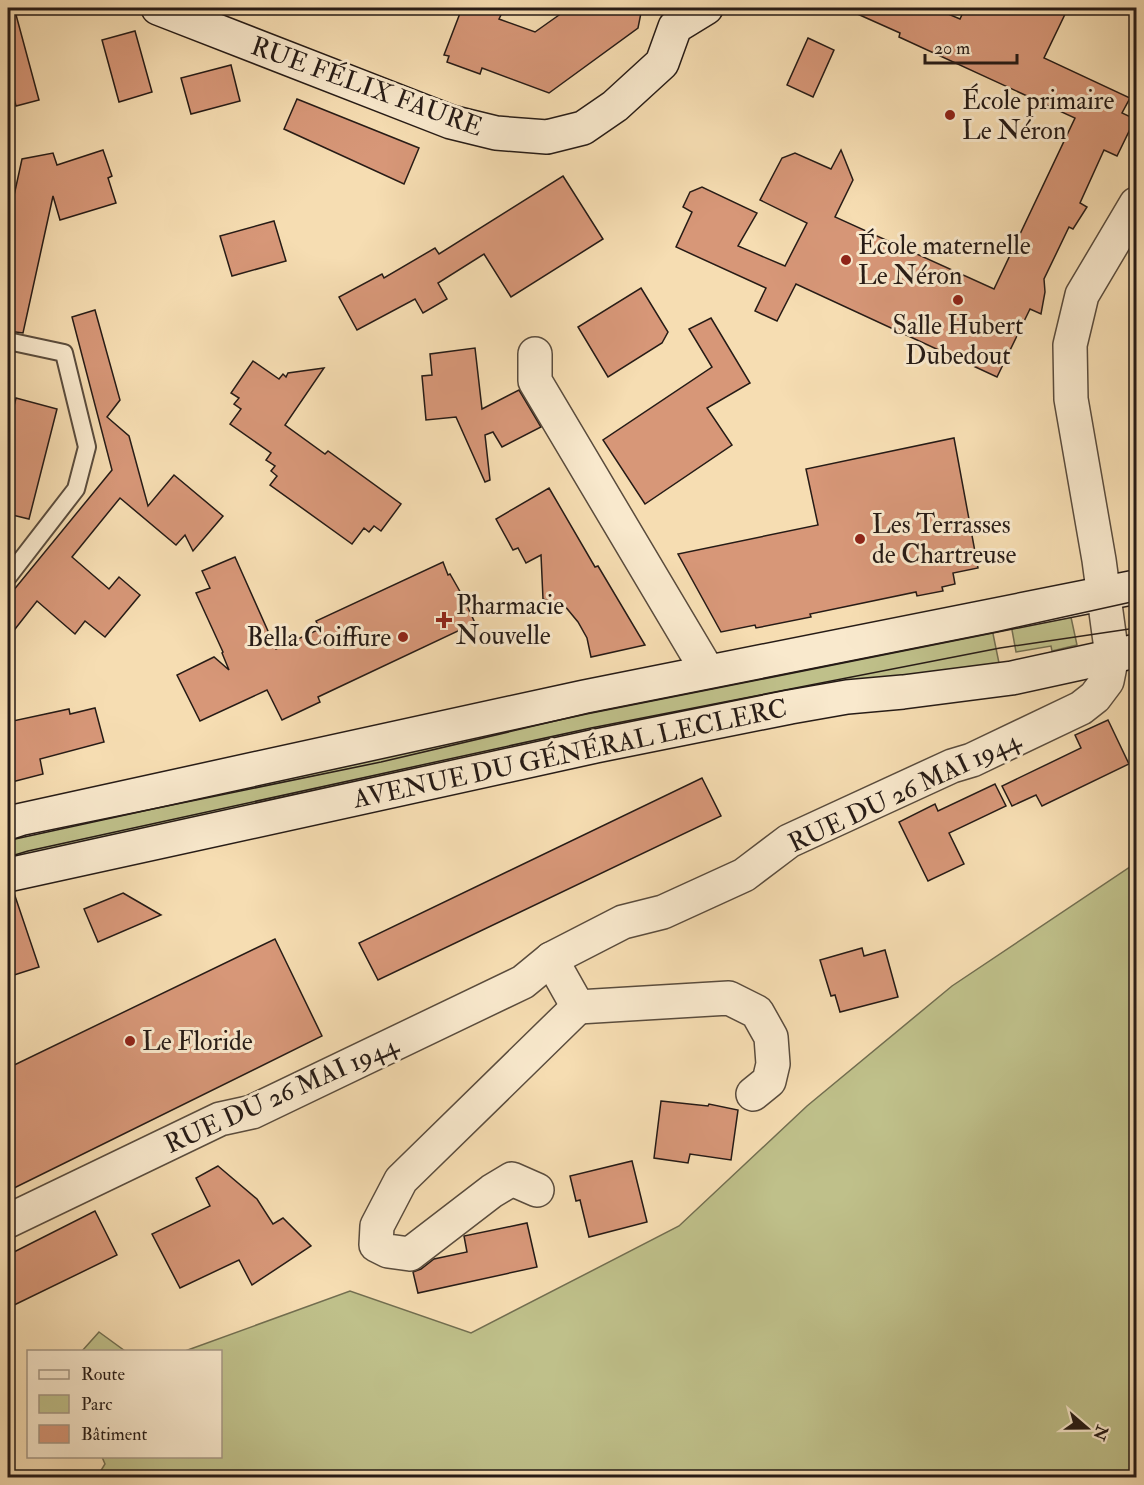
<svg xmlns="http://www.w3.org/2000/svg" width="1144" height="1485" font-family="'IM FELL Double Pica',serif">
<style>
.green{fill:#bfc08a;stroke:#726e50;stroke-width:1.5}
.building{fill:#d79778;stroke:#261b16;stroke-width:1.5}
.lines{fill:none;stroke-linecap:round;stroke-linejoin:round}
.lane-casing{stroke:#5a4c3d;stroke-width:20}
.street-casing{stroke:#5a4c3d;stroke-width:36}
.secondary-casing{stroke:#261b16;stroke-width:36}
.lane{stroke:#f9e9cd;stroke-width:16}
.street{stroke:#f9e9cd;stroke-width:33}
.secondary{stroke:#f9e9cd;stroke-width:33}
.tram{stroke:#261b16;stroke-width:1.5}
.poi-dot{fill:#8f2418;stroke:#f9e9cd;stroke-width:2}
.labels{text-anchor:middle;stroke-width:6;stroke-linejoin:round;paint-order:stroke}
.street-label{font-size:26px;fill:#261b16;stroke:#f9e9cd}
.poi-label{font-size:26px;fill:#261b16;stroke:#f9e9cd;text-anchor:start}
</style>
<rect width="100%" height="100%" fill="#f6ddb2"/>
<filter id="stains"><feTurbulence type="fractalNoise" baseFrequency=".00333" numOctaves="4"/><feColorMatrix values="0 0 0 0 .2 0 0 0 0 .09 0 0 0 0 .02 0 0 0 .5 -.17"/></filter>
<radialGradient id="worn" r=".72"><stop offset=".6" stop-color="#630" stop-opacity="0"/><stop offset="1" stop-color="#630" stop-opacity=".3"/></radialGradient>
<g class="green">
<path d="M1069 608 1077 645 1052 651 1051 646 1016 652 1010 619Z"/>
<path d="M991 624 999 663 8 866V832Z"/>
<path d="M1136 863V1477H97L105 1464 102 1457 220 1456V1352L185 1351 350 1291 471 1333 679 1226 807 1106 952 986Z"/>
<path d="M99 1332 125 1351H82Z"/>
</g>
<g class="building">
<path d="M462 8H485L502 13 499 19 535 32 569 8H642L638 28 549 93 482 68 480 74 447 62 449 56 444 55Z"/>
<path d="M844 8H934L960 19 965 8H1068L1044 58 1130 98 1122 113 1135 119 1117 156 1104 150 1080 203 1087 207 1073 229 1069 227 1044 279 1045 292 1041 314 1030 309 997 377 796 284 777 321 755 311 766 288 676 247 692 212 683 207 690 192 702 187 757 213 738 246 785 266 807 223 760 200 782 158 795 153 831 169 841 150 853 180 835 217 994 289 1075 118 899 37 900 33Z"/>
<path d="M15 11 39 100 16 106 8 76V12Z"/>
<path d="M135 31 152 92 119 102 102 40Z"/>
<path d="M808 38 834 50 813 97 787 85Z"/>
<path d="M231 65 240 101 191 114 181 78Z"/>
<path d="M297 99 419 148 404 184 284 129Z"/>
<path d="M103 150 112 176 108 178 116 203 60 220 53 196 23 333 8 331V223L22 159 53 153 57 165Z"/>
<path d="M563 176 603 239 511 297 484 254 438 283 447 299 423 313 415 299 357 330 339 297 382 274 384 278 435 248 439 254Z"/>
<path d="M274 221 286 261 232 276 220 236Z"/>
<path d="M641 288 668 332 662 343 608 377 578 327Z"/>
<path d="M95 310 120 400 107 417 129 436 148 506 174 475 223 516 193 551 185 535 176 545 120 498 72 557 109 589 119 577 140 595 105 637 85 621 75 634 37 601 8 638V597L112 470 72 317Z"/>
<path d="M711 318 750 383 707 408 732 445 645 504 603 440 712 367 689 329Z"/>
<path d="M475 348 482 409 519 390 541 427 502 447 493 432 485 435 490 480 485 482 456 417 426 420 422 376 432 375 430 354Z"/>
<path d="M253 361 279 379 283 374 286 377 288 373 324 368 285 425 325 454 328 451 401 504 381 531 374 526 369 532 364 528 352 544 270 485 277 476 271 471 275 466 266 460 271 453 230 424 241 409 234 404 239 398 231 393Z"/>
<path d="M16 398 57 409 29 519 8 514V430Z"/>
<path d="M954 438 978 568 953 573 955 584 942 587 943 591 917 596 916 592 810 614 811 617 756 628 755 625 721 632 678 554 818 525 806 469Z"/>
<path d="M549 488 595 567 598 566 645 645 591 657 587 638 578 622 564 605 562 606 543 599 541 555 526 563 518 548 513 550 496 519Z"/>
<path d="M235 557 276 649 320 629 316 621 443 562 448 575 450 574 462 595 475 623 318 697 320 702 282 720 267 690 200 721 177 675 214 657 229 670 222 653 223 652 196 593 210 588 202 571Z"/>
<path d="M95 708 104 742 40 759 43 774 8 783V722L69 709 70 714Z"/>
<path d="M1108 720 1129 764 1042 806 1036 795 1012 806 1002 786 1081 748 1075 735Z"/>
<path d="M702 778 721 816 378 980 359 943Z"/>
<path d="M995 784 1006 806 949 833 964 864 928 881 899 822 935 804 938 811Z"/>
<path d="M8 893H14L39 967 8 977Z"/>
<path d="M123 893 161 915 98 942 84 909Z"/>
<path d="M275 939 322 1036 8 1191V1068Z"/>
<path d="M862 948 864 956 885 950 898 997 840 1012 835 995 831 996 820 960Z"/>
<path d="M661 1101 708 1106 709 1104 738 1110 731 1160 690 1154 688 1163 654 1158Z"/>
<path d="M632 1161 647 1222 589 1237 580 1200 576 1201 570 1176Z"/>
<path d="M218 1166 257 1199 273 1224 283 1218 311 1246 252 1285 239 1260 180 1288 152 1234 210 1206 196 1178Z"/>
<path d="M95 1211 117 1255 8 1308V1255Z"/>
<path d="M527 1223 537 1267 418 1293 413 1272 421 1269 434 1259 467 1252 464 1236Z"/>
</g>
<g class="lines">
<g class="lane-casing">
<path id="lane" d="M8 341 64 353 87 447 76 489 8 577"/>
</g>
<g class="street-casing">
<g id="street">
<path d="M535 354V381L708 672"/>
<path d="M551 959 578 1007 729 998 757 1012 771 1037 773 1064 769 1081 753 1094"/>
<path d="M537 1190 512 1179 492 1191 410 1254 388 1251 376 1245 377 1226 401 1180 578 1007"/>
<path d="M8 1221 220 1119 252 1112 523 982 551 959 623 922 663 912 744 875 789 841 952 766 972 760 1081 708 1095 697 1107 681 1112 656 1099 560 1071 399 1070 345 1082 295 1136 204"/>
</g>
</g>
<g class="secondary-casing">
<g id="secondary">
<path d="M158 8 451 122 496 133 547 137 583 128 615 106 662 63 675 27 706 8"/>
<path d="M8 823 584 697 1136 587"/>
<path d="M8 875 596 746 790 707 847 697 903 692 1012 678 1136 651"/>
</g>
</g>
<use href="#lane" class="lane"/>
<use href="#street" class="street"/>
<use href="#secondary" class="secondary"/>
<g class="tram">
<path d="M8 841 26 835 381 762 589 713 996 632 1136 601"/>
<path d="M8 857 28 851 591 728 1000 648 1136 628"/>
</g>
</g>
<g class="poi-dot">
<circle cx="950" cy="115" r="6"/>
<circle cx="846" cy="260" r="6"/>
<circle cx="958" cy="300" r="6"/>
<circle cx="860" cy="539" r="6"/>
<path d="M441 611h6v6h6v6h-6v6h-6v-6h-6v-6h6z"/>
<circle cx="403" cy="637" r="6"/>
<circle cx="130" cy="1041" r="6"/>
</g>
<g class="labels">
<g class="street-label">
<text transform="translate(367 86) rotate(20)" y="9">RUE FÉLIX FAURE</text>
<text transform="translate(570 753) rotate(-12)" y="9">AVENUE DU GÉNÉRAL LECLERC</text>
<text transform="translate(904 791) rotate(-25)" y="9">RUE DU 26 MAI 1944</text>
<text transform="translate(281 1094) rotate(-24)" y="9">RUE DU 26 MAI 1944</text>
</g>
<g class="poi-label">
<text x="962" y="109">École primaire<tspan x="962" dy="30">Le Néron</tspan></text>
<text x="858" y="254">École maternelle<tspan x="858" dy="30">Le Néron</tspan></text>
<text x="958" y="334" text-anchor="middle">Salle Hubert<tspan x="958" dy="30">Dubedout</tspan></text>
<text x="872" y="533">Les Terrasses<tspan x="872" dy="30">de Chartreuse</tspan></text>
<text x="456" y="614">Pharmacie<tspan x="456" dy="30">Nouvelle</tspan></text>
<text x="391" y="646" text-anchor="end">Bella Coiffure</text>
<text x="142" y="1050">Le Floride</text>
</g>
</g>
<rect width="1144" height="1485" fill="none" stroke="#f6ddb2" stroke-width="30"/>
<rect x="9" y="9" width="1126" height="1467" fill="none" stroke="#261b16" stroke-width="3"/>
<rect x="15" y="15" width="1114" height="1455" fill="none" stroke="#261b16" stroke-width="1.5"/>
<rect x="27" y="1350" width="195" height="108" fill="#f9e9cd" stroke="#a59784" stroke-width="1.5"/>
<rect x="39" y="1370" width="30" height="9" fill="#f9e9cd" stroke="#a59784" stroke-width="1.5"/>
<text x="81" y="1380" font-size="18" fill="#261b16">Route</text>
<rect x="39" y="1395" width="30" height="18" fill="#bfc08a" stroke="#a59784" stroke-width="1.5"/>
<text x="81" y="1410" font-size="18" fill="#261b16">Parc</text>
<rect x="39" y="1425" width="30" height="18" fill="#d79778" stroke="#a59784" stroke-width="1.5"/>
<text x="81" y="1440" font-size="18" fill="#261b16">Bâtiment</text>
<g transform="translate(1087 1428) rotate(110)" stroke="#f9e9cd" stroke-width="4.5" paint-order="stroke">
<path d="M0-4.5L10 22L0 15L-10 22Z" fill="#261b16"/>
<text y="-9" font-size="16" font-weight="bold" text-anchor="middle" fill="#261b16">N</text>
</g>
<path d="M925 54v9h92v-9" fill="none" stroke="#261b16" stroke-width="3"/>
<text x="934" y="54" font-size="18" fill="#261b16" stroke="#f9e9cd" stroke-width="4.5" paint-order="stroke">20 m</text>
<rect width="100%" height="100%" filter="url(#stains)"/>
<rect width="100%" height="100%" fill="url(#worn)"/>
</svg>
